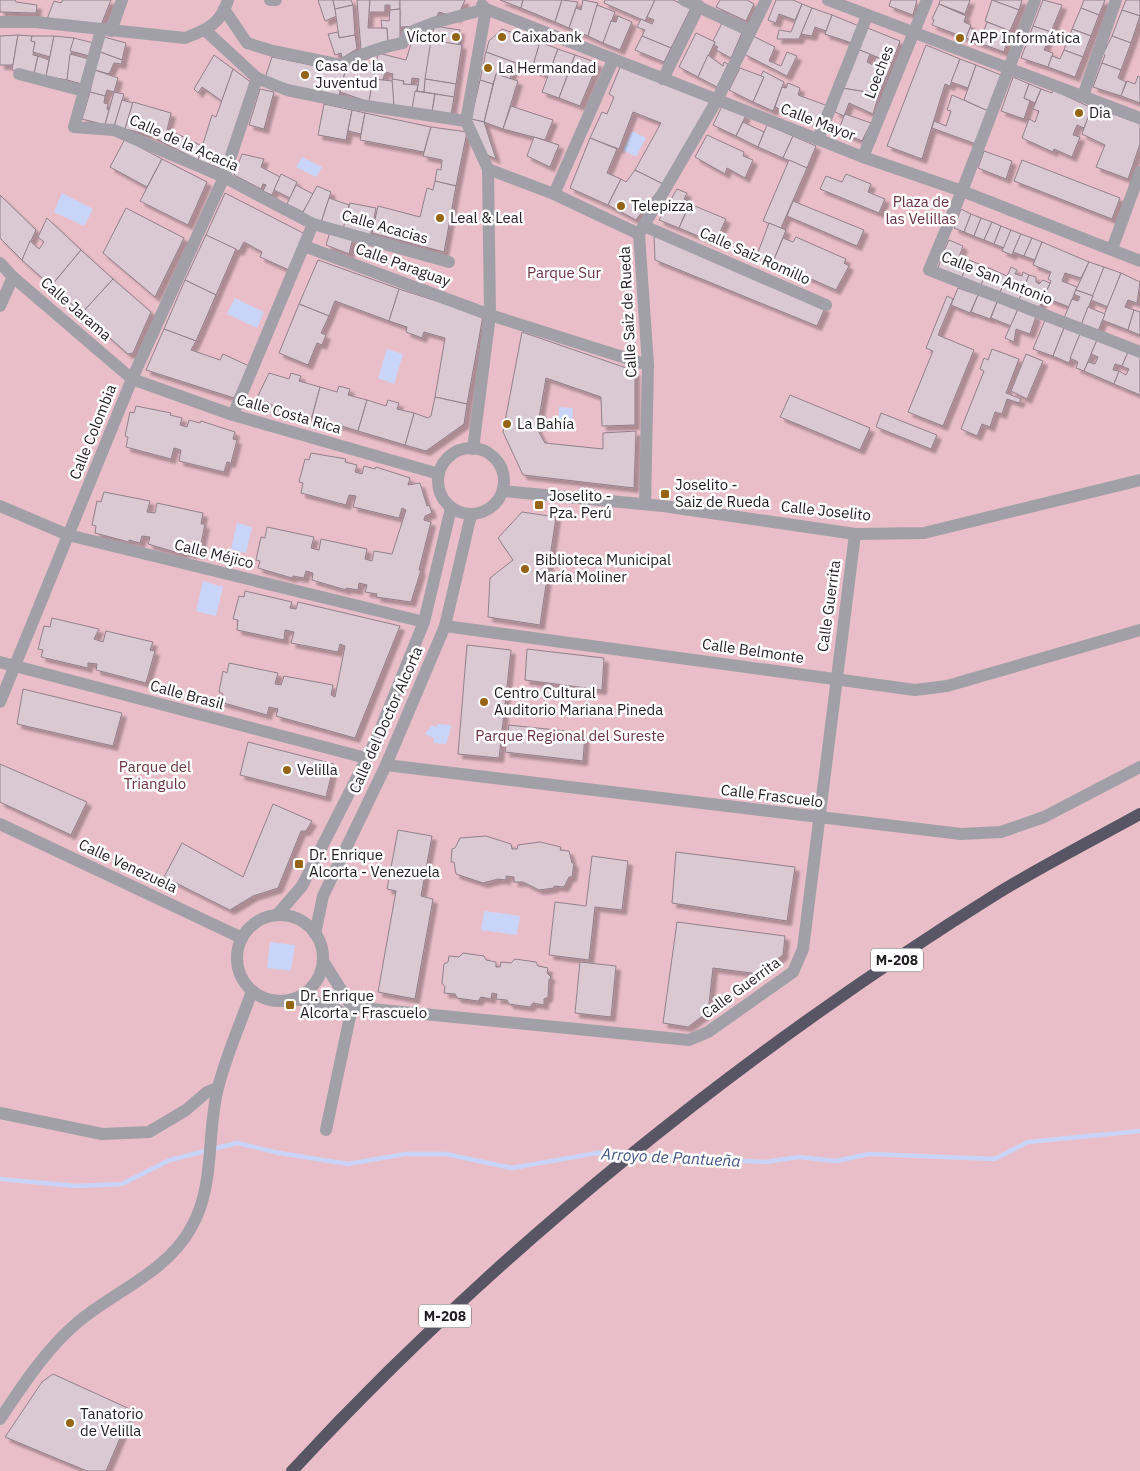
<svg xmlns="http://www.w3.org/2000/svg" width="1140" height="1471" font-family="'IBM Plex Sans',sans-serif">
<style>
.green{fill:#eabec8}
.water{fill:#c8d5f9}
.lines{fill:none;stroke-linecap:round;stroke-linejoin:round}
.stream{stroke:#c8d5f9;stroke-width:4.5}
.building{fill:#dac8d3;stroke:#91808b;filter:url(#shadow)}
.minor{stroke:#a1a0a8;stroke-width:12}
.major{stroke:#585664;stroke-width:12}
.poi-dot{fill:#956515;stroke:#fff;stroke-width:2}
.labels{text-anchor:middle;stroke-width:5;stroke-linejoin:round;paint-order:stroke}
.shield{fill:#fff;stroke:#646064;stroke-width:1}
.shield-label{font-size:14px;font-weight:bold;fill:#211c22}
.poi-label{font-size:15px;fill:#211c22;stroke:#fff;text-anchor:start}
.street-label{font-size:15px;fill:#211c22;stroke:#fff}
.park-label{font-size:15px;fill:#6a3243;stroke:#fff}
.water-label{font-size:16px;font-style:italic;fill:#445585;stroke:#fff}
</style>
<defs>
<filter id="shadow"><feDropShadow dx="4.5" dy="4.5" stdDeviation="1" flood-color="#0004"/></filter>
</defs>
<rect width="100%" height="100%" fill="#fcf9fd"/>
<rect class="green" x="0" y="0" width="1140" height="1471"/>
<g class="water">
<path d="M632 131 646 138 636 157 623 150Z"/>
<path d="M302 157 322 167 316 177 296 167Z"/>
<path d="M62 193 93 209 84 226 54 212Z"/>
<path d="M235 298 264 312 257 328 227 314Z"/>
<path d="M387 349 403 354 394 384 378 378Z"/>
<path d="M559 407 573 408 572 431H558Z"/>
<path d="M237 523 252 527 246 553 231 549Z"/>
<path d="M203 581 223 587 216 616 196 611Z"/>
<path d="M438 724 452 725 446 744 434 743V738L425 734 432 725 436 727Z"/>
<path d="M484 911 520 916 517 935 481 930Z"/>
<path d="M270 942 295 945 291 971 267 968Z"/>
</g>
<g class="lines">
<g class="stream">
<path d="M635 1155 765 1162 799 1157 836 1161 869 1154 995 1159 1028 1142 1140 1131"/>
<path d="M0 1179 76 1186 122 1184 170 1160 237 1143 279 1153 348 1164 405 1154H446L512 1168 597 1153 627 1155"/>
</g>
</g>
<g class="building">
<path d="M0 0H15L16 2 37 5 36 13 0 12Z"/>
<path d="M63 0H111L101 25 47 19 54 1 61 3Z"/>
<path d="M318 0H333L337 16 325 21Z"/>
<path d="M333 0H351L353 5 335 9Z"/>
<path d="M357 0H370L368 28H387L388 41 361 50Z"/>
<path d="M370 0H400V9L390 10V5H385V12H369Z"/>
<path d="M400 0H465L457 18 439 12 437 16 421 26 400 27Z"/>
<path d="M500 0H523L521 8Z"/>
<path d="M523 0H562L555 22 521 8Z"/>
<path d="M562 0 578 2 569 28 555 22Z"/>
<path d="M583 0 598 3 588 36 569 28 576 8 581 10Z"/>
<path d="M605 0H655L645 21 604 3Z"/>
<path d="M655 0H673L691 8 671 48 642 36 645 30 637 27 641 19 652 24 654 20 647 17Z"/>
<path d="M720 0H747L754 4 746 21 716 7Z"/>
<path d="M776 0H793L802 4 795 20 779 14 776 23 768 20Z"/>
<path d="M891 0H917L913 15 889 6Z"/>
<path d="M940 0H970L965 14 939 4Z"/>
<path d="M992 0H1022L1019 10Z"/>
<path d="M992 0 1019 10 1010 31 985 21Z"/>
<path d="M1043 0 1062 5 1051 32 1033 26Z"/>
<path d="M1084 0H1105L1099 15 1081 8Z"/>
<path d="M1126 0H1140V16L1122 10Z"/>
<path d="M802 4 812 8 799 39H777L779 30 791 32Z"/>
<path d="M939 4 966 16 964 22 971 25 966 38 932 25 934 20 932 19Z"/>
<path d="M353 5 355 35 339 38 335 9Z"/>
<path d="M597 5 615 12 603 43 588 36Z"/>
<path d="M812 8 832 15 826 31 815 27 812 36 801 34Z"/>
<path d="M1081 8 1099 15 1091 36 1072 29Z"/>
<path d="M400 9V38L388 41 387 28H382L381 20 389 21 390 10Z"/>
<path d="M1122 10 1140 16 1131 43 1112 36Z"/>
<path d="M832 15 859 26 852 43 825 34Z"/>
<path d="M618 16 632 22 620 50 603 43 611 21 616 22Z"/>
<path d="M987 22 1010 31 1004 52 966 38 970 28 983 33Z"/>
<path d="M722 23 742 33 731 58 716 50 718 47 714 45 715 42 713 41Z"/>
<path d="M434 26 460 30 458 45 431 40Z"/>
<path d="M1033 26 1051 32 1044 50 1053 53 1048 67 1021 58Z"/>
<path d="M865 27 900 41 892 63 857 49Z"/>
<path d="M502 29 540 42 532 69 486 52 489 41Z"/>
<path d="M1072 29 1091 36 1083 57 1064 50Z"/>
<path d="M338 32 339 38 355 35 357 49 342 58 341 53 335 55 328 34Z"/>
<path d="M696 33 715 42 698 77 679 67Z"/>
<path d="M414 34 432 38 424 92 417 91 419 79 412 78 411 85 403 84 404 81 392 79 393 74 385 72 383 80 373 79 378 53 406 60Z"/>
<path d="M18 35 13 65H0V36Z"/>
<path d="M18 35 32 36 31 41 35 42 33 55 38 56 34 74 12 70Z"/>
<path d="M32 36H54L50 57 33 52 35 42 31 41Z"/>
<path d="M54 36 74 38 67 80 46 76Z"/>
<path d="M642 36 671 48 664 62 635 50Z"/>
<path d="M753 36 775 47 769 61 781 66 787 52 797 56 787 76 744 54Z"/>
<path d="M1112 36 1131 43 1121 70 1102 63 1105 55 1103 54Z"/>
<path d="M104 37 126 43 122 60 100 52Z"/>
<path d="M74 38 93 43 90 56 70 51Z"/>
<path d="M431 40 462 45 456 84 425 79Z"/>
<path d="M540 42 558 49 548 76 532 69Z"/>
<path d="M926 45 960 59 950 86 945 84 922 159 887 146Z"/>
<path d="M558 49 575 55 559 98 542 92Z"/>
<path d="M857 49 870 54 867 62 873 65 876 57 892 63 879 94 842 88Z"/>
<path d="M1064 50 1083 57 1075 77 1048 67 1052 56 1060 59Z"/>
<path d="M100 52 122 60V64L114 63 109 74 95 70Z"/>
<path d="M486 52 516 63 510 79 496 74 493 84 480 80Z"/>
<path d="M70 54 89 59 82 84 67 80Z"/>
<path d="M214 55 233 69 222 101 202 87 198 93 194 89Z"/>
<path d="M575 55 598 63 580 106 559 98Z"/>
<path d="M708 55 723 66 724 62 728 64 717 87 698 77Z"/>
<path d="M38 56 49 60 46 76 34 74Z"/>
<path d="M272 57 345 72 338 99 265 78Z"/>
<path d="M960 59 976 65 968 88 951 82Z"/>
<path d="M354 61 376 65 369 102 340 92 345 72 349 73Z"/>
<path d="M1102 63 1121 70 1118 78 1126 82 1121 96 1093 87Z"/>
<path d="M621 65 711 101 663 184 635 170 661 123 633 112 619 149 590 138 602 112 607 114 614 97 609 94Z"/>
<path d="M976 65 1001 75 988 111 964 100Z"/>
<path d="M740 68 764 77 753 102 729 90Z"/>
<path d="M233 69 252 83 225 170 198 160 212 115 216 117Z"/>
<path d="M95 70 118 78 114 92 107 90 105 96 90 92Z"/>
<path d="M763 71 784 82 773 111 753 102 764 77 761 76Z"/>
<path d="M496 74 518 81 503 129 484 122Z"/>
<path d="M1138 76 1140 77V103L1121 96 1127 81 1135 84Z"/>
<path d="M1013 77 1029 84 1024 98 1030 101 1024 119 1001 111Z"/>
<path d="M373 79 393 81 394 106 369 102Z"/>
<path d="M392 79 404 81 403 84 418 85 412 109 394 106Z"/>
<path d="M425 79 456 84 454 97 424 92Z"/>
<path d="M480 80 493 84 484 122 471 119Z"/>
<path d="M788 83 800 88 798 95 828 106 819 125 775 107 782 87 786 88Z"/>
<path d="M1029 84 1041 89 1035 103 1024 98Z"/>
<path d="M842 88 879 94 873 114 849 103 844 116 835 112Z"/>
<path d="M260 89 274 92 264 129 249 125Z"/>
<path d="M1041 89 1052 93 1053 90 1092 108 1084 128 1077 125 1073 135 1080 137 1072 157 1054 149 1053 152 1022 138 1029 119 1035 122 1039 111 1033 109Z"/>
<path d="M415 91 435 94 432 112 412 109Z"/>
<path d="M90 92 105 96 104 103 108 104 107 109 109 110 105 125 82 119Z"/>
<path d="M114 92 124 94 114 127 105 125Z"/>
<path d="M435 94 454 97 451 115 432 112Z"/>
<path d="M952 95 988 111 976 144 932 128 934 121 946 126 951 111 947 110Z"/>
<path d="M122 100 133 103 125 129 114 127Z"/>
<path d="M133 102 171 113 164 143 150 135 125 129Z"/>
<path d="M324 104 352 110 346 140 318 135Z"/>
<path d="M723 104 746 115 736 136 713 125Z"/>
<path d="M511 106 553 120 545 140 503 129Z"/>
<path d="M1092 106 1140 124V144L1128 179 1096 167 1105 145 1082 134Z"/>
<path d="M352 110 365 113 361 134 348 131Z"/>
<path d="M365 113 431 127 424 152 360 140Z"/>
<path d="M845 114 871 123 862 141 838 131Z"/>
<path d="M471 119 484 122 496 159 483 153Z"/>
<path d="M743 122 764 132 758 147 736 136Z"/>
<path d="M767 125 793 136 783 158 758 147Z"/>
<path d="M431 127 467 132 456 186 435 181 437 169 441 170 442 160 423 156Z"/>
<path d="M171 131 202 146 198 160 164 143 166 132 170 134Z"/>
<path d="M707 135 744 152 743 156 753 160 745 178 727 168 725 174 695 157Z"/>
<path d="M793 136 816 146 807 168 783 158Z"/>
<path d="M534 137 559 145 550 167 527 156Z"/>
<path d="M590 138 617 149 607 173 621 179 608 205 570 188Z"/>
<path d="M125 139 162 159 147 187 110 167Z"/>
<path d="M984 151 1012 161 1006 179 978 168Z"/>
<path d="M242 154 264 159 261 167 280 177 272 195 263 191 266 185 263 184 261 189 234 175Z"/>
<path d="M162 159 207 182 188 225 140 201Z"/>
<path d="M789 160 807 168 781 228 763 221Z"/>
<path d="M1022 160 1120 198 1112 219 1014 181Z"/>
<path d="M635 170 663 184 636 220 608 205 621 179 626 182Z"/>
<path d="M281 174 297 182 290 198 274 190Z"/>
<path d="M846 174 871 184 868 192 885 199 879 213 820 189 826 176 842 182Z"/>
<path d="M435 181 456 186 444 252 372 233 378 206 420 217 427 188 433 190Z"/>
<path d="M296 185 313 194 303 212 287 204Z"/>
<path d="M317 186 331 192 321 223 302 214Z"/>
<path d="M677 189 687 193 684 199 690 202 679 228 659 220Z"/>
<path d="M225 193 305 234 289 270 260 257 262 252 244 242 239 251 206 235Z"/>
<path d="M0 195 36 230 22 260 0 238Z"/>
<path d="M329 198 349 205 343 231 321 223Z"/>
<path d="M793 201 864 230 857 246 787 216Z"/>
<path d="M350 203 376 208 370 237 343 229Z"/>
<path d="M690 204 726 219 715 243 679 228Z"/>
<path d="M126 208 184 238 155 297 103 253Z"/>
<path d="M961 209 971 214 964 232 954 228Z"/>
<path d="M971 214 981 218 974 236 964 232Z"/>
<path d="M47 218 81 250 51 286 22 260 30 241 39 249 44 242 38 237Z"/>
<path d="M981 218 992 222 984 240 974 236Z"/>
<path d="M992 222 1001 226 994 244 984 240Z"/>
<path d="M769 223 786 230 773 262 757 255Z"/>
<path d="M1001 226 1011 230 1004 248 994 244Z"/>
<path d="M1011 230 1021 234 1012 255 1002 251Z"/>
<path d="M330 232 353 238 349 254 326 245Z"/>
<path d="M654 234 825 308 817 326 655 260Z"/>
<path d="M1021 234 1032 238 1024 256 1013 252Z"/>
<path d="M206 235 236 249 216 295 185 280Z"/>
<path d="M796 237 846 259 844 263 849 266 836 290 773 262 783 238 793 242Z"/>
<path d="M1032 238 1042 242 1035 260 1024 256Z"/>
<path d="M949 240 963 246 958 260 943 253Z"/>
<path d="M1042 242 1089 262 1081 278 1065 273 1062 281 1077 287 1069 307 1044 297 1051 281 1048 279 1051 272 1033 265Z"/>
<path d="M81 250 113 279 82 313 51 286Z"/>
<path d="M943 253 967 264 962 277 938 268Z"/>
<path d="M318 260 399 289 389 321 335 301 329 316 299 304Z"/>
<path d="M969 260 989 268 981 285 962 277Z"/>
<path d="M1089 262 1104 267 1093 296 1076 290Z"/>
<path d="M1011 267 1017 270 1015 274 1022 276 1023 272 1029 275 1019 300 1000 292Z"/>
<path d="M1104 267 1121 273 1108 307 1091 300Z"/>
<path d="M989 268 1007 276 1000 292 981 285Z"/>
<path d="M1121 273 1140 282 1137 303 1128 300 1125 307 1134 310 1128 330 1102 320Z"/>
<path d="M1029 275 1036 277V282L1039 284 1043 280 1050 283 1039 308 1019 300Z"/>
<path d="M113 279 151 312 133 353 128 354 82 313Z"/>
<path d="M185 280 216 295 196 341 164 329Z"/>
<path d="M958 288 978 295 970 313 951 305Z"/>
<path d="M399 289 483 316 467 404 435 397 445 338 424 332 422 338 406 332 407 327 389 321Z"/>
<path d="M1076 290 1093 296 1081 325 1064 318 1072 299 1078 301 1080 297 1074 294Z"/>
<path d="M978 295 997 302 990 319 971 312Z"/>
<path d="M947 296 953 299 938 335 974 350 943 426 908 412 933 351 926 348Z"/>
<path d="M997 302 1018 309 1011 326 991 318Z"/>
<path d="M299 304 329 316 321 333 326 335 322 345 317 343 308 365 279 353Z"/>
<path d="M1088 307 1105 314 1098 331 1081 325Z"/>
<path d="M1018 309 1036 316 1030 334 1016 329 1014 342 1005 338Z"/>
<path d="M1134 310 1140 312V335L1128 330Z"/>
<path d="M1045 320 1064 328 1053 356 1033 349Z"/>
<path d="M1064 328 1080 334 1069 363 1053 356Z"/>
<path d="M164 329 196 341 191 350 220 360 223 354 249 366 234 398 146 370Z"/>
<path d="M522 332 635 371V425L602 426 601 397 546 378 537 429 545 443 603 449V433L636 431 634 488 523 475 503 432Z"/>
<path d="M1080 334 1097 340 1084 371 1076 368 1078 362 1070 358Z"/>
<path d="M1097 340 1128 352 1122 366 1115 364 1113 370 1119 371 1114 384 1084 371 1088 362 1095 364 1098 357 1091 354Z"/>
<path d="M992 349 1019 359 1006 393 1021 399 1019 403 1007 399 1002 414 995 412 990 427 982 424 977 436 961 429 984 371 980 369 984 358 988 360Z"/>
<path d="M1128 352 1140 357V395L1114 384 1119 371 1126 375 1129 369 1122 366Z"/>
<path d="M1026 354 1043 361 1027 399 1011 391Z"/>
<path d="M269 373 289 379 291 373 301 376 299 381 320 387 312 417 256 400Z"/>
<path d="M339 386 350 389 348 395 367 400 358 431 312 417 320 387 337 392Z"/>
<path d="M790 395 870 428 860 450 780 417Z"/>
<path d="M435 397 467 404 464 424 426 451 405 445 414 413 428 418 431 416Z"/>
<path d="M367 400 386 406 388 400 399 403 397 409 414 413 405 445 358 431Z"/>
<path d="M136 406 171 413 170 415 182 418 180 425 187 427 189 420 200 423 201 421 235 432 233 439 237 440 231 463 227 462 224 472 179 461 181 450 174 448 171 459 126 447 128 437 125 436 130 412 134 413Z"/>
<path d="M881 413 937 435 931 449 876 427Z"/>
<path d="M311 453 346 459 345 462 357 465 355 472 362 474 364 466 375 469 376 467 410 478 408 485 420 483 427 506 429 505 432 513 425 516 424 520 431 522 419 570H421L411 602 376 597 377 594 365 592 367 585 359 583 358 590 346 588V590L312 580 313 573 306 571 304 578 293 576 292 578 258 568 260 561 256 560 261 537 265 538 267 527 314 537 311 548 319 550 321 539 367 549 365 559 372 561 374 551 392 554 406 510 402 508 399 518 353 507 356 496 349 495 346 505 301 493 303 483 299 482 305 459 309 460Z"/>
<path d="M104 492 150 501 147 512 155 513 157 503 203 513 201 524H205L200 548 196 547 194 554 183 552 182 554 148 544 150 537 142 536 140 543 129 540V542L95 533 96 526 92 525 97 501 101 502Z"/>
<path d="M522 512 556 517 540 625 488 617 490 578 513 560 498 538Z"/>
<path d="M245 591 292 602 290 608 296 609 298 602 400 626 355 738 276 716 278 709 269 707 267 715 220 702 223 694 219 692 223 671 227 673 229 663 278 673 275 684 281 685 284 676 333 685 331 695 335 697 345 646 340 644 338 652 291 643 294 632 285 630 284 640 237 630 238 620 233 619 239 596 244 597Z"/>
<path d="M52 618 99 629 94 639 103 642 106 631 153 642 150 650 155 651 146 683 96 670 97 664 88 663V668L41 657 43 650 38 649 44 626 50 627Z"/>
<path d="M467 645 511 650 499 758 458 754Z"/>
<path d="M527 649 604 658 602 690 525 680Z"/>
<path d="M23 689 122 713 113 746 17 724Z"/>
<path d="M509 725 585 733 583 761 505 752Z"/>
<path d="M248 742 334 764 326 797 240 775Z"/>
<path d="M0 764 87 802 71 835 0 802Z"/>
<path d="M273 804 312 821 306 831H301L278 888 253 896 230 910 164 877 182 843 243 877Z"/>
<path d="M398 830 432 836 421 896 433 899 415 999 378 992 396 891 387 889Z"/>
<path d="M486 836 511 844 512 849H517L518 845 540 842 561 847 560 850 569 851 572 863H574L572 877H569L564 887 554 886V888L539 890 523 882H514V877L506 876V880L498 879 483 883 456 874 454 862H451L452 849 455 848 460 838Z"/>
<path d="M676 852 795 867 787 921 672 903Z"/>
<path d="M592 856 628 861 622 910 595 907 589 960 549 955 555 902 586 906Z"/>
<path d="M677 922 785 936 783 955 759 974 713 968 708 1012 688 1027 663 1023Z"/>
<path d="M463 953 484 956 486 960 496 962V967H500L501 962 511 963 515 959 536 962 538 966 548 968 547 973 551 977 549 980 548 997 544 999V1005L533 1003 530 1007 509 1004 507 1000 496 999 497 994 492 993 491 999 481 997 478 1001 457 998 455 994 444 993 445 987 442 983 444 964 448 962 449 956 459 957Z"/>
<path d="M580 962 616 966 611 1017 575 1013Z"/>
<path d="M53 1374 132 1410 106 1471H87L5 1437 42 1382Z"/>
</g>
<g class="lines">
<g class="minor">
<path d="M270 0H276"/>
<path d="M684 0 750 31"/>
<path d="M828 0 1140 118"/>
<path d="M1035 0 962 191 929 270 1140 352"/>
<path d="M224 9 247 43 273 51 341 65C361 54 380 47 403 43L408 33 433 23 486 9 863 157 962 191 1140 261"/>
<path d="M0 22H36L185 38C206 30 221 24 228 0"/>
<path d="M101 30 74 127 114 130 224 177 313 224 449 262"/>
<path d="M205 30 257 78 287 90 360 105 466 121"/>
<path d="M111 31 122 0"/>
<path d="M19 74 84 91"/>
<path d="M663 79 699 6"/>
<path d="M1083 96 1116 0"/>
<path d="M818 139 867 16"/>
<path d="M863 157 927 0"/>
<path d="M488 169 554 194 639 234"/>
<path d="M554 194 613 60"/>
<path d="M644 226 826 305"/>
<path d="M304 246 490 315 648 365"/>
<path d="M1112 249 1140 172"/>
<path d="M0 263 13 277 132 379 233 415 439 474"/>
<path d="M0 306 13 277"/>
<path d="M233 415 313 224"/>
<circle cx="471" cy="481" r="33"/>
<path d="M473 449 490 315 488 169 466 121 486 9 482 5"/>
<path d="M503 491 663 506 855 534 924 533 1140 480"/>
<path d="M645 504 648 365 639 234 717 100 766 0"/>
<path d="M0 506 68 535 424 622"/>
<path d="M445 626 915 690 947 686 1140 630"/>
<path d="M0 662 366 758"/>
<path d="M0 702 132 379 224 177 257 78"/>
<path d="M386 765 961 834 1001 832 1044 817 1140 767"/>
<path d="M0 824 242 938"/>
<path d="M277 915 302 886 376 740 424 622 451 508"/>
<circle cx="280" cy="958" r="43"/>
<path d="M315 934 323 896 386 765 445 626 471 515"/>
<path d="M323 961 352 1007 689 1040 708 1032 793 972 803 949 855 534"/>
<path d="M293 999 327 1004 350 1017"/>
<path d="M0 1113 102 1134 149 1132 186 1110 207 1092 217 1088"/>
<path d="M326 1130 352 1007"/>
<path d="M0 1419C23 1385 46 1349 78 1322 115 1291 167 1272 191 1228 216 1184 206 1134 218 1088 226 1055 241 1023 252 991"/>
</g>
<path class="major" d="M292 1471C496 1250 743 1052 998 893 1044 865 1093 840 1140 814"/>
</g>
<g class="poi-dot">
<circle cx="456" cy="37" r="5"/>
<circle cx="502" cy="37" r="5"/>
<circle cx="960" cy="38" r="5"/>
<circle cx="488" cy="68" r="5"/>
<circle cx="305" cy="75" r="5"/>
<circle cx="1079" cy="113" r="5"/>
<circle cx="621" cy="206" r="5"/>
<circle cx="440" cy="218" r="5"/>
<circle cx="507" cy="424" r="5"/>
<rect x="660" y="489" width="10" height="10" rx="2.5"/>
<rect x="534" y="500" width="10" height="10" rx="2.5"/>
<circle cx="525" cy="569" r="5"/>
<circle cx="484" cy="702" r="5"/>
<circle cx="287" cy="770" r="5"/>
<rect x="294" y="859" width="10" height="10" rx="2.5"/>
<rect x="285" y="1000" width="10" height="10" rx="2.5"/>
<circle cx="70" cy="1423" r="5"/>
</g>
<g class="labels">
<g class="shield">
<rect x="871" y="948.5" width="52" height="23" rx="4"/>
<rect x="419" y="1304.5" width="52" height="23" rx="4"/>
</g>
<g class="shield-label">
<text x="897" y="965">M-208</text>
<text x="445" y="1321">M-208</text>
</g>
<g class="poi-label">
<text x="446" y="42" text-anchor="end">Víctor</text>
<text x="512" y="42">Caixabank</text>
<text x="970" y="43">APP Informática</text>
<text x="315" y="71">Casa de la<tspan x="315" dy="17">Juventud</tspan></text>
<text x="498" y="73">La Hermandad</text>
<text x="1089" y="118">Dia</text>
<text x="631" y="211">Telepizza</text>
<text x="450" y="223">Leal &amp; Leal</text>
<text x="517" y="429">La Bahía</text>
<text x="675" y="490">Joselito -<tspan x="675" dy="17">Saiz de Rueda</tspan></text>
<text x="549" y="501">Joselito -<tspan x="549" dy="17">Pza. Perú</tspan></text>
<text x="535" y="565">Biblioteca Municipal<tspan x="535" dy="17">María Moliner</tspan></text>
<text x="494" y="698">Centro Cultural<tspan x="494" dy="17">Auditorio Mariana Pineda</tspan></text>
<text x="297" y="775">Velilla</text>
<text x="309" y="860">Dr. Enrique<tspan x="309" dy="17">Alcorta - Venezuela</tspan></text>
<text x="300" y="1001">Dr. Enrique<tspan x="300" dy="17">Alcorta - Frascuelo</tspan></text>
<text x="80" y="1419">Tanatorio<tspan x="80" dy="17">de Velilla</tspan></text>
</g>
<g class="street-label">
<text transform="translate(879 72) rotate(-69)" y="5">Loeches</text>
<text transform="translate(818 122) rotate(21)" y="5">Calle Mayor</text>
<text transform="translate(184 143) rotate(24)" y="5">Calle de la Acacia</text>
<text transform="translate(385 227) rotate(16)" y="5">Calle Acacias</text>
<text transform="translate(755 256) rotate(24)" y="5">Calle Saiz Romillo</text>
<text transform="translate(403 265) rotate(20)" y="5">Calle Paraguay</text>
<text transform="translate(997 278) rotate(22)" y="5">Calle San Antonio</text>
<text transform="translate(76 309) rotate(41)" y="5">Calle Jarama</text>
<text transform="translate(628 312) rotate(-93)" y="5">Calle Saiz de Rueda</text>
<text transform="translate(289 414) rotate(16)" y="5">Calle Costa Rica</text>
<text transform="translate(93 432) rotate(-68)" y="5">Calle Colombia</text>
<text transform="translate(826 511) rotate(6)" y="5">Calle Joselito</text>
<text transform="translate(214 554) rotate(14)" y="5">Calle Méjico</text>
<text transform="translate(829 606) rotate(-82)" y="5">Calle Guerrita</text>
<text transform="translate(753 651) rotate(8)" y="5">Calle Belmonte</text>
<text transform="translate(187 695) rotate(15)" y="5">Calle Brasil</text>
<text transform="translate(386 720) rotate(-66)" y="5">Calle del Doctor Alcorta</text>
<text transform="translate(772 796) rotate(7)" y="5">Calle Frascuelo</text>
<text transform="translate(128 866) rotate(25)" y="5">Calle Venezuela</text>
<text transform="translate(741 988) rotate(-36)" y="5">Calle Guerrita</text>
</g>
<g class="park-label">
<text x="921" y="207">Plaza de<tspan x="921" dy="17">las Velillas</tspan></text>
<text x="564" y="278">Parque Sur</text>
<text x="570" y="741">Parque Regional del Sureste</text>
<text x="155" y="772">Parque del<tspan x="155" dy="17">Triangulo</tspan></text>
</g>
<g class="water-label">
<text transform="translate(671 1157) rotate(3)" y="6">Arroyo de Pantueña</text>
</g>
</g>
</svg>
